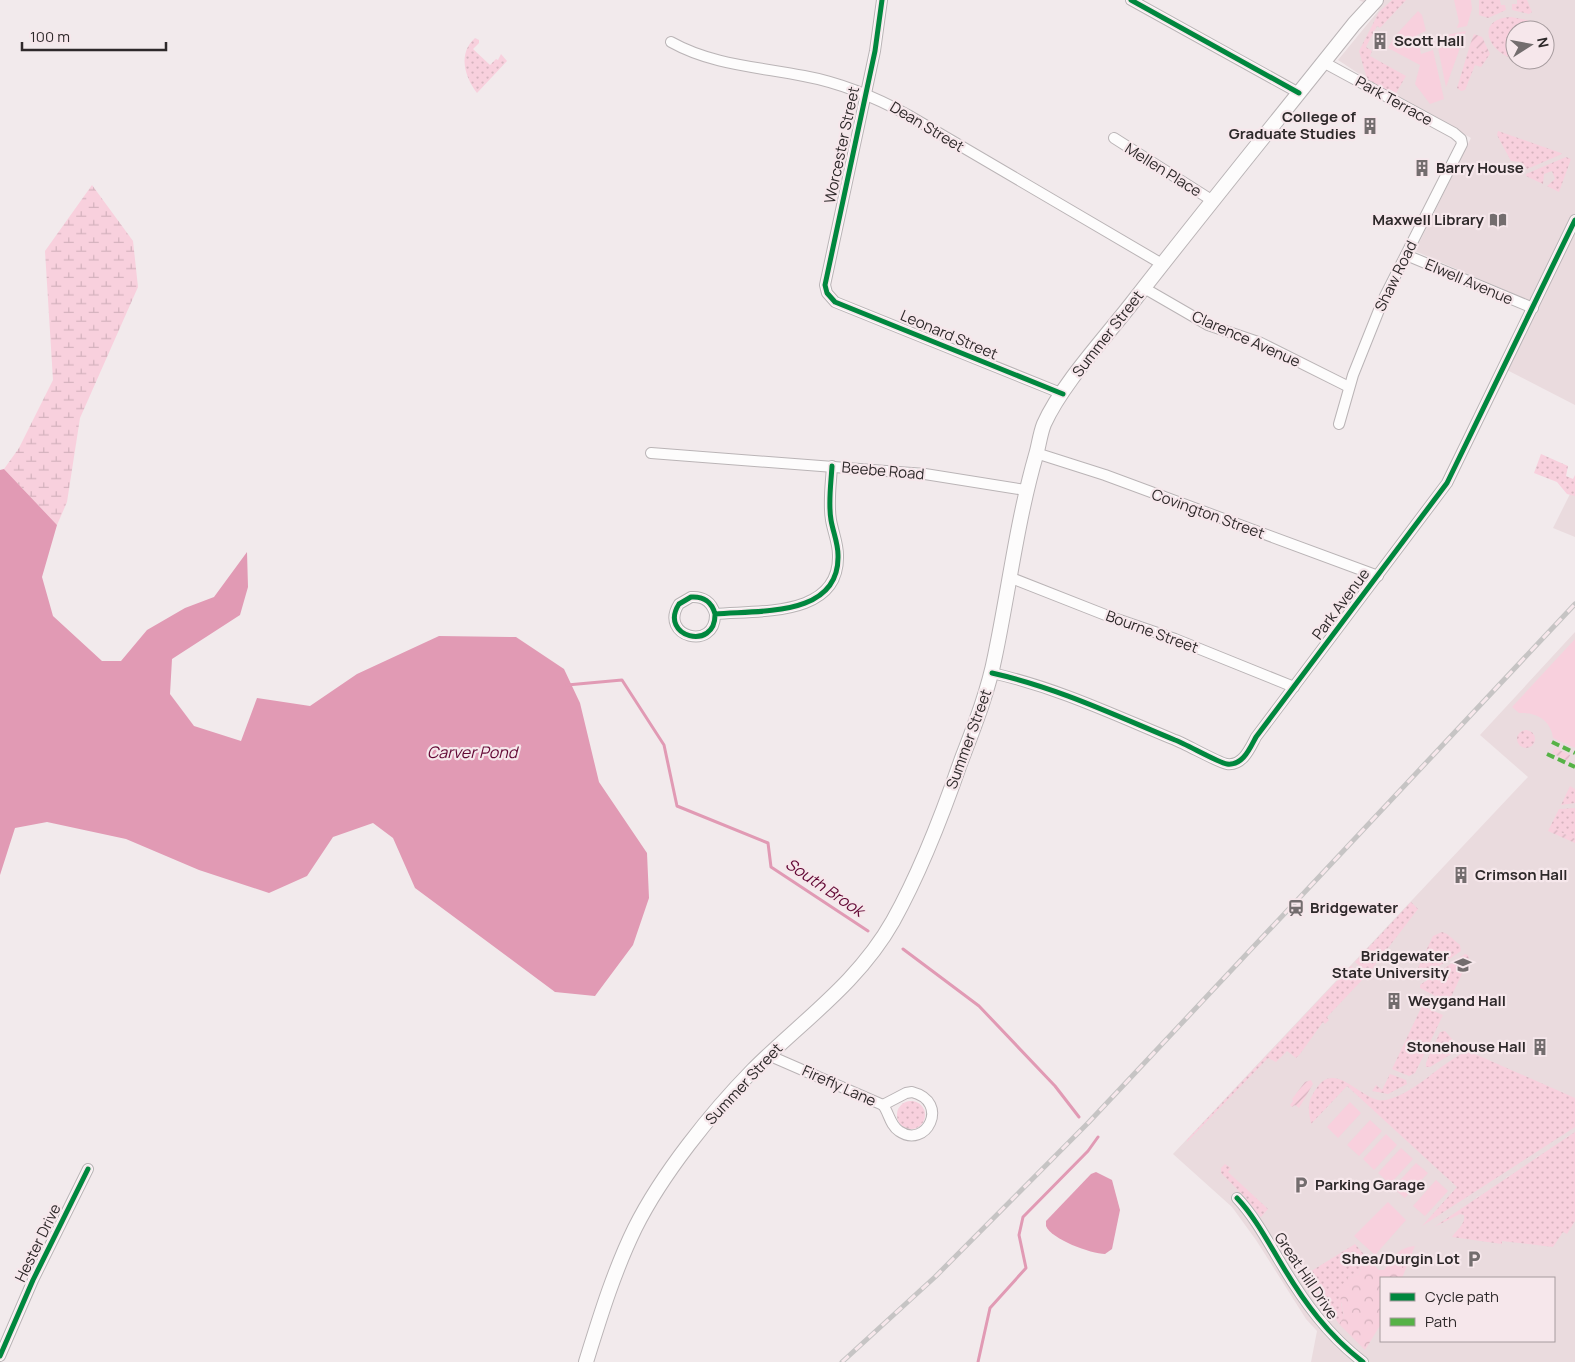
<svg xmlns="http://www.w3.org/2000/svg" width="1575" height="1362" font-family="Manrope,sans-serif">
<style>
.built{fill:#eadbde;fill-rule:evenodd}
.grass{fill:url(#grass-dots)}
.forest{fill:url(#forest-crowns)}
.wetland{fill:url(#wetland-marsh)}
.park{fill:#f8d0dd}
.garden{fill:url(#garden-furrows)}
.water{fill:#e19ab4}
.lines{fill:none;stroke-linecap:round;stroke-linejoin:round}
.stream{stroke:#e19ab4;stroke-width:3}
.minor-casing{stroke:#bab4b6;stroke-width:12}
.secondary-casing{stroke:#bab4b6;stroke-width:16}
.minor{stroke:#fdfcfc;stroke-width:10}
.secondary{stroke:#fdfcfc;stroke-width:14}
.rail-casing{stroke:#c6c4c4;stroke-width:5}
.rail{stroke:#f6e7eb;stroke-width:3;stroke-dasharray:9;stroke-linecap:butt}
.quiet{stroke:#56b246;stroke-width:4;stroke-dasharray:8 4;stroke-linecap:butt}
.cycleway-casing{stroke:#f6e7eb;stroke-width:8}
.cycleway{stroke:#00873e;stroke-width:5}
.labels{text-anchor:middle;stroke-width:4.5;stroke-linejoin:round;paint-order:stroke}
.poi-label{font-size:15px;font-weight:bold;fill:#2e292a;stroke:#f6e7eb;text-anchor:start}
.street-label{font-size:15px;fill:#2e292a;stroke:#f6e7eb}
.water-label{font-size:16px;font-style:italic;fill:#620734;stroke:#f6e7eb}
</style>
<defs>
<pattern id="grass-dots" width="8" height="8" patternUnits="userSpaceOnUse" patternTransform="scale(1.25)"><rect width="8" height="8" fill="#f8d0dd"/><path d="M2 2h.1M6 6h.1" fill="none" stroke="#d5b3be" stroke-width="1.8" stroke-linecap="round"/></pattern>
<pattern id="forest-crowns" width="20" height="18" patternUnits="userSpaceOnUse" patternTransform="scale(1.25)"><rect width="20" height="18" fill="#f8d0dd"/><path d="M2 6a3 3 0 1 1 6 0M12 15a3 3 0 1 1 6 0" fill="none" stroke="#d5b3be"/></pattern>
<pattern id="wetland-marsh" width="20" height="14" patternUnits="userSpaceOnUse" patternTransform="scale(1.25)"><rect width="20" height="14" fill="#f8d0dd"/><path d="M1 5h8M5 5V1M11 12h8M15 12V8" fill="none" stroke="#d5b3be"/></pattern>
<pattern id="garden-furrows" width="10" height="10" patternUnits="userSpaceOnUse" patternTransform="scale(1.25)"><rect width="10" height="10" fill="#f8d0dd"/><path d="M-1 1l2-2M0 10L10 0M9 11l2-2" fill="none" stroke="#d5b3be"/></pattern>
</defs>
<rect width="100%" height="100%" fill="#f2eaec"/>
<g class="built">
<path d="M1359 0H1575V405L1507 370 1539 305 1415 251 1471 138 1367 79 1338 60 1379 10ZM1515 30H1545V60H1515Z"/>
<path d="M1575 484V537L1553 528Z"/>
<path d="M1575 632V1362H1311L1317 1331 1306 1319 1256 1240 1232 1207 1173 1154 1528 777 1480 735ZM1381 1278H1554V1341H1381Z"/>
</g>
<g class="grass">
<path d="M1392 0H1406L1380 28 1377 26 1366 47 1372 51 1370 56 1406 76 1395 95 1367 79 1359 51 1379 12Z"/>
<path d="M1479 0H1500L1501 5H1505L1506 10 1488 18 1479 15Z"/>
<path d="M1517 0H1527L1532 12 1529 14 1512 10V4H1517Z"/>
<path d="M1511 17 1527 20 1541 30H1515V59C1488 53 1474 19 1511 17Z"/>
<path d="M475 38 479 40V43L473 49 490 65 496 59 498 60 501 54 507 61 477 93C464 76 458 53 475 38Z"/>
<path d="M1470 45 1490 54 1481 67 1475 65 1465 90 1461 91 1457 88Z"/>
<path d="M1498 131 1561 153 1562 154 1527 169 1521 162 1511 161 1497 135Z"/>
<path d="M1566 157 1571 159 1559 192 1547 186 1555 179 1552 171 1544 174 1543 184 1526 176V174Z"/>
<path d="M1541 454 1568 466 1566 476 1573 479 1575 475V496L1567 494 1557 482 1534 473Z"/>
<circle cx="1526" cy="739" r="9"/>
<path d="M1570 786 1575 789V803L1561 805Z"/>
<path d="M1575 808V839L1550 827 1559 809Z"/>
<path d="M1411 902 1418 909 1368 974 1355 962Z"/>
<path d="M1442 932 1447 934 1460 945 1461 951 1422 978H1417L1416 972 1433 936Z"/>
<path d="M1465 954 1468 955 1469 959 1451 997 1441 999 1420 988V985Z"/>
<path d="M1351 966 1365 977 1327 1017 1329 1020 1325 1024 1323 1022 1300 1054 1296 1058 1287 1051 1276 1062 1268 1058 1187 1142V1140Z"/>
<path d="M1422 1006 1443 1015 1415 1073 1409 1076 1392 1069Z"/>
<path d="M1445 1031 1458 1046V1050L1430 1067H1426V1063L1440 1032Z"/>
<path d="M1468 1051 1575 1098V1127L1422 1226 1457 1187 1347 1086 1311 1124C1308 1109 1307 1102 1316 1089 1336 1057 1363 1105 1386 1100 1415 1094 1441 1062 1468 1051Z"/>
<path d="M1390 1074 1406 1080 1407 1084 1388 1094 1372 1091 1376 1085 1382 1090Z"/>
<circle cx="911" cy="1115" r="14"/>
<path d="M1575 1132V1221L1567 1234 1563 1232 1553 1247 1502 1241V1244L1452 1237C1456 1231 1466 1224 1464 1215L1460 1214 1434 1227Z"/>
<path d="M1225 1164 1231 1168 1228 1172 1268 1209 1261 1217 1240 1192 1221 1173V1168Z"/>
<path d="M1355 1244 1369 1260 1364 1262 1359 1274 1347 1278 1341 1304 1344 1317 1339 1324 1305 1275Z"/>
</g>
<path class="forest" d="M1415 1246 1402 1278H1381V1324L1365 1350 1339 1324 1344 1317 1339 1290 1347 1278 1359 1274 1364 1262 1369 1260 1379 1270H1384C1396 1257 1394 1249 1415 1246Z"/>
<path class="wetland" d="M92 185 133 241 138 287 80 418 67 502 57 525 4 469 19 448 53 380 45 251Z"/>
<g class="park">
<path d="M1454 0H1471L1472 9 1467 26 1457 28 1459 22Z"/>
<path d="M1418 11 1422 15 1426 31 1417 35 1421 54 1433 50 1444 99 1430 104 1415 84 1420 65 1388 48 1395 36Z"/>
<path d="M1466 31 1446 87 1438 48 1444 47 1441 36Z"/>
<path d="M1575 639V748L1553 738C1551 720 1536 712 1519 713L1512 707Z"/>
<path d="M1350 1102 1361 1113 1338 1138 1327 1127Z"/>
<path d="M1370 1120 1382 1131 1359 1156 1347 1145Z"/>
<path d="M1386 1134 1397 1145 1374 1170 1363 1159Z"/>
<path d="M1401 1148 1413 1159 1390 1184 1378 1173Z"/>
<path d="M1416 1163 1428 1173 1405 1198 1393 1188Z"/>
<path d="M1436 1180 1448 1191 1425 1216 1413 1206Z"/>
<path d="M1388 1202 1406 1220 1375 1255 1354 1236Z"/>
</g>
<g class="garden">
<path d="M1474 34 1482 37 1490 54 1470 45Z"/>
<path d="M1555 748 1570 755 1568 761 1552 753Z"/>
<path d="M1550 827 1575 839V843L1548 831Z"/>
<path d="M1311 1080 1313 1084 1299 1108 1295 1105 1292 1107 1290 1105 1293 1101 1292 1099 1305 1082Z"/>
</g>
<g class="water">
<path d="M4 469 57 525 42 577 53 616 102 661H121L147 630 185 608 214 597 247 552 248 587 240 615 172 659 170 694 194 726 241 741 257 698 310 706 357 674 439 636 516 637 564 669 580 703 599 782 647 853 649 898 633 945 595 996 555 992 415 888 393 838 373 823 333 837 307 876 269 893 199 870 126 839 47 822 15 828 0 875V470Z"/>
<path d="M1096 1172 1112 1180 1120 1210 1112 1249 1105 1254C1091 1254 1051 1239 1046 1226V1221L1091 1174Z"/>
</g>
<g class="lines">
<g class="stream">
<path d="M567 685 622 680 664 745 677 806 768 843 771 867 868 931"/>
<path d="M903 949 979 1006 1055 1086 1079 1117"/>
<path d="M978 1362 990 1308 1026 1268 1019 1235 1023 1217 1088 1151 1098 1137"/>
</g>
<g class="minor-casing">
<g id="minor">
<path d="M882 0 875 51 825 285 827 293 835 302 1063 394"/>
<path d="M1131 0 1299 93"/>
<path d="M671 42C712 65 759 67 804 76 842 83 875 97 908 115L1162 264"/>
<path d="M1323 62 1454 133 1461 139 1462 144 1383 300 1353 375 1339 424"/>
<path d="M1114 138 1213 201"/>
<path d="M1406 255 1533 308"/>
<path d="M1144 288 1208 325 1261 343 1349 387"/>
<path d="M651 453 925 474 1025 490"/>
<path d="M1036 453 1105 475 1378 576"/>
<path d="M1009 577 1108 616 1175 639 1294 687"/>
<path d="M715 614C716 652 658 637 679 604L691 597C703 596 712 602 715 614 758 610 840 618 838 555 838 543 833 532 831 520 828 503 831 484 832 466"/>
<path d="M992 673C1058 688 1112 714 1175 740 1186 744 1219 763 1227 764 1243 766 1250 748 1256 737L1447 483 1575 220"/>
<path d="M768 1055 883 1105"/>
<path d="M912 1092C951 1102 926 1150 899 1131 890 1125 889 1113 883 1105L906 1093Z"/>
<path d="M1237 1198C1255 1217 1268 1242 1282 1265 1304 1302 1328 1335 1363 1362"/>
<path d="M0 1356 33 1280 88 1169"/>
</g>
</g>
<g class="secondary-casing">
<path id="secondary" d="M586 1362C600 1317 614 1271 635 1228 662 1174 711 1113 753 1070 802 1021 858 983 893 921 921 871 942 816 961 761 974 727 988 692 995 656 1009 589 1017 521 1036 455 1039 445 1040 434 1044 424 1062 384 1105 338 1132 303 1205 209 1280 117 1354 24L1376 0"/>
</g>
<use href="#minor" class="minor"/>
<use href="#secondary" class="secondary"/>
<g class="rail-casing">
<path id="rail" d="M842 1362 935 1277 1089 1122 1575 604"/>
</g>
<use href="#rail" class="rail"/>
<g class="quiet">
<path d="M1552 742 1575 753"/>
<path d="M1547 754 1575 767"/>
</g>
<g class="cycleway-casing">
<g id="cycleway">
<path d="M882 0 875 51 825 285 827 293 835 302 1063 394"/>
<path d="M1131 0 1299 93"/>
<path d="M715 614C716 652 658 637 679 604L691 597C703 596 712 602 715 614 758 610 840 618 838 555 838 543 833 532 831 520 828 503 831 484 832 466"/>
<path d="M992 673C1058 688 1112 714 1175 740 1186 744 1219 763 1227 764 1243 766 1250 748 1256 737L1447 483 1575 220"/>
<path d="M1237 1198C1255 1217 1268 1242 1282 1265 1304 1302 1328 1335 1363 1362"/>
<path d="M0 1356 33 1280 88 1169"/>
</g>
</g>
<use href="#cycleway" class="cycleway"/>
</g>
<defs>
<g id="building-bare" transform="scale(1.35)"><path d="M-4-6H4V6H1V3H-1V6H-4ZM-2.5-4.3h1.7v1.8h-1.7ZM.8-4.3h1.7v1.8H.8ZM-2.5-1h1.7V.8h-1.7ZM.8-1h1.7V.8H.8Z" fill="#736d6e" stroke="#f6e7eb" stroke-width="2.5" paint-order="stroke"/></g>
<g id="library-bare" transform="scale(1.35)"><path d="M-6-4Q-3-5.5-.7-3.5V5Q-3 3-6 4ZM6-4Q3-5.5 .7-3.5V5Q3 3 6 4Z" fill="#736d6e" stroke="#f6e7eb" stroke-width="2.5" paint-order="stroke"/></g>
<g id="station-bare" transform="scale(1.35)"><path d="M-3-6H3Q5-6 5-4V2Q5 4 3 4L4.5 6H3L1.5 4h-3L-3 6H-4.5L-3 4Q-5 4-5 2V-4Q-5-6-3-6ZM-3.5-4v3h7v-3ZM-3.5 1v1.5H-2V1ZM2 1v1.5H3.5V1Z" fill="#736d6e" stroke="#f6e7eb" stroke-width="2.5" paint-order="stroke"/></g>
<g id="university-bare" transform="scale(1.35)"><path d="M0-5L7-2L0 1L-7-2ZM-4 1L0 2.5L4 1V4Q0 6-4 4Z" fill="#736d6e" stroke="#f6e7eb" stroke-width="2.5" paint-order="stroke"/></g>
<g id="parking-bare" transform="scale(1.35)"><path d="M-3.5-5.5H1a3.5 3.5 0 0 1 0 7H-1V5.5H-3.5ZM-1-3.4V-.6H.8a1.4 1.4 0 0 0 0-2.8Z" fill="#736d6e" stroke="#f6e7eb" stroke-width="2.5" paint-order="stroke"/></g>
</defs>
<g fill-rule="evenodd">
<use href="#building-bare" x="1380" y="41"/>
<use href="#building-bare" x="1370" y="126"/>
<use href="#building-bare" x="1422" y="168"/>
<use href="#library-bare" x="1498" y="220"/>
<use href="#building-bare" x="1461" y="875"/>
<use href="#station-bare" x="1296" y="908"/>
<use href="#university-bare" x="1463" y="965"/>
<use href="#building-bare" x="1394" y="1001"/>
<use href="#building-bare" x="1540" y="1047"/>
<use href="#parking-bare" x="1301" y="1185"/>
<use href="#parking-bare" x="1474" y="1259"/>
</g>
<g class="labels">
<g class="poi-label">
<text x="1394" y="46">Scott Hall</text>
<text x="1356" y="122" text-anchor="end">College of<tspan x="1356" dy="17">Graduate Studies</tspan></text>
<text x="1436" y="173">Barry House</text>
<text x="1484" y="225" text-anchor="end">Maxwell Library</text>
<text x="1475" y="880">Crimson Hall</text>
<text x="1310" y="913">Bridgewater</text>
<text x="1449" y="961" text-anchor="end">Bridgewater<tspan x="1449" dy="17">State University</tspan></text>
<text x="1408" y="1006">Weygand Hall</text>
<text x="1526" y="1052" text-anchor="end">Stonehouse Hall</text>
<text x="1315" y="1190">Parking Garage</text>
<text x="1460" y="1264" text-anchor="end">Shea/Durgin Lot</text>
</g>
<g class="street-label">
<text transform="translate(1394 101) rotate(29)" y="5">Park Terrace</text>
<text transform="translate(927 127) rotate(31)" y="5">Dean Street</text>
<text transform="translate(842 145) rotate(-78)" y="5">Worcester Street</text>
<text transform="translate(1163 170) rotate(32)" y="5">Mellen Place</text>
<text transform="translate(1396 276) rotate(-64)" y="5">Shaw Road</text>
<text transform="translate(1469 282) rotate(23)" y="5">Elwell Avenue</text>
<text transform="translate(1108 334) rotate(-52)" y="5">Summer Street</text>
<text transform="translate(949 335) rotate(23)" y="5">Leonard Street</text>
<text transform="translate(1246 339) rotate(24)" y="5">Clarence Avenue</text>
<text transform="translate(883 471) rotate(5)" y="5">Beebe Road</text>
<text transform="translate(1208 514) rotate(20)" y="5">Covington Street</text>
<text transform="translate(1341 604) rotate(-53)" y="5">Park Avenue</text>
<text transform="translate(1152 632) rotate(20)" y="5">Bourne Street</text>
<text transform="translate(969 739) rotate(-70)" y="5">Summer Street</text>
<text transform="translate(744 1084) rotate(-47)" y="5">Summer Street</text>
<text transform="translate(839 1086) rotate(24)" y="5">Firefly Lane</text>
<text transform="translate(38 1243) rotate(-64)" y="5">Hester Drive</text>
<text transform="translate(1306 1276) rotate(56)" y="5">Great Hill Drive</text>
</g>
<g class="water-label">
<text x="472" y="758">Carver Pond</text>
<text transform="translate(825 887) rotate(34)" y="6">South Brook</text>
</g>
</g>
<rect x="1380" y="1277" width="175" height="65" fill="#f6e7eb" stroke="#a69b9e"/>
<rect x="1390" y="1293" width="25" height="8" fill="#00873e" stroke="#a69b9e"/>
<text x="1425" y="1302" font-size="15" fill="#2e292a">Cycle path</text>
<rect x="1390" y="1318" width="25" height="8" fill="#56b246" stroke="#a69b9e"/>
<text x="1425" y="1327" font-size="15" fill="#2e292a">Path</text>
<g transform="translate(1530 45) rotate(79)"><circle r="24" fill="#f6e7eb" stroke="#a69b9e"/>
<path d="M0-4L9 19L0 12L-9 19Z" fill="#736d6e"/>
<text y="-8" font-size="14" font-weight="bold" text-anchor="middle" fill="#2e292a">N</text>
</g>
<path d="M22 42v8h144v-8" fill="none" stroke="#2e292a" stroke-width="2.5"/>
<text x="30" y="42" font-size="15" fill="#2e292a" stroke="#f6e7eb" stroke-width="4" paint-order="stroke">100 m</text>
</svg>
